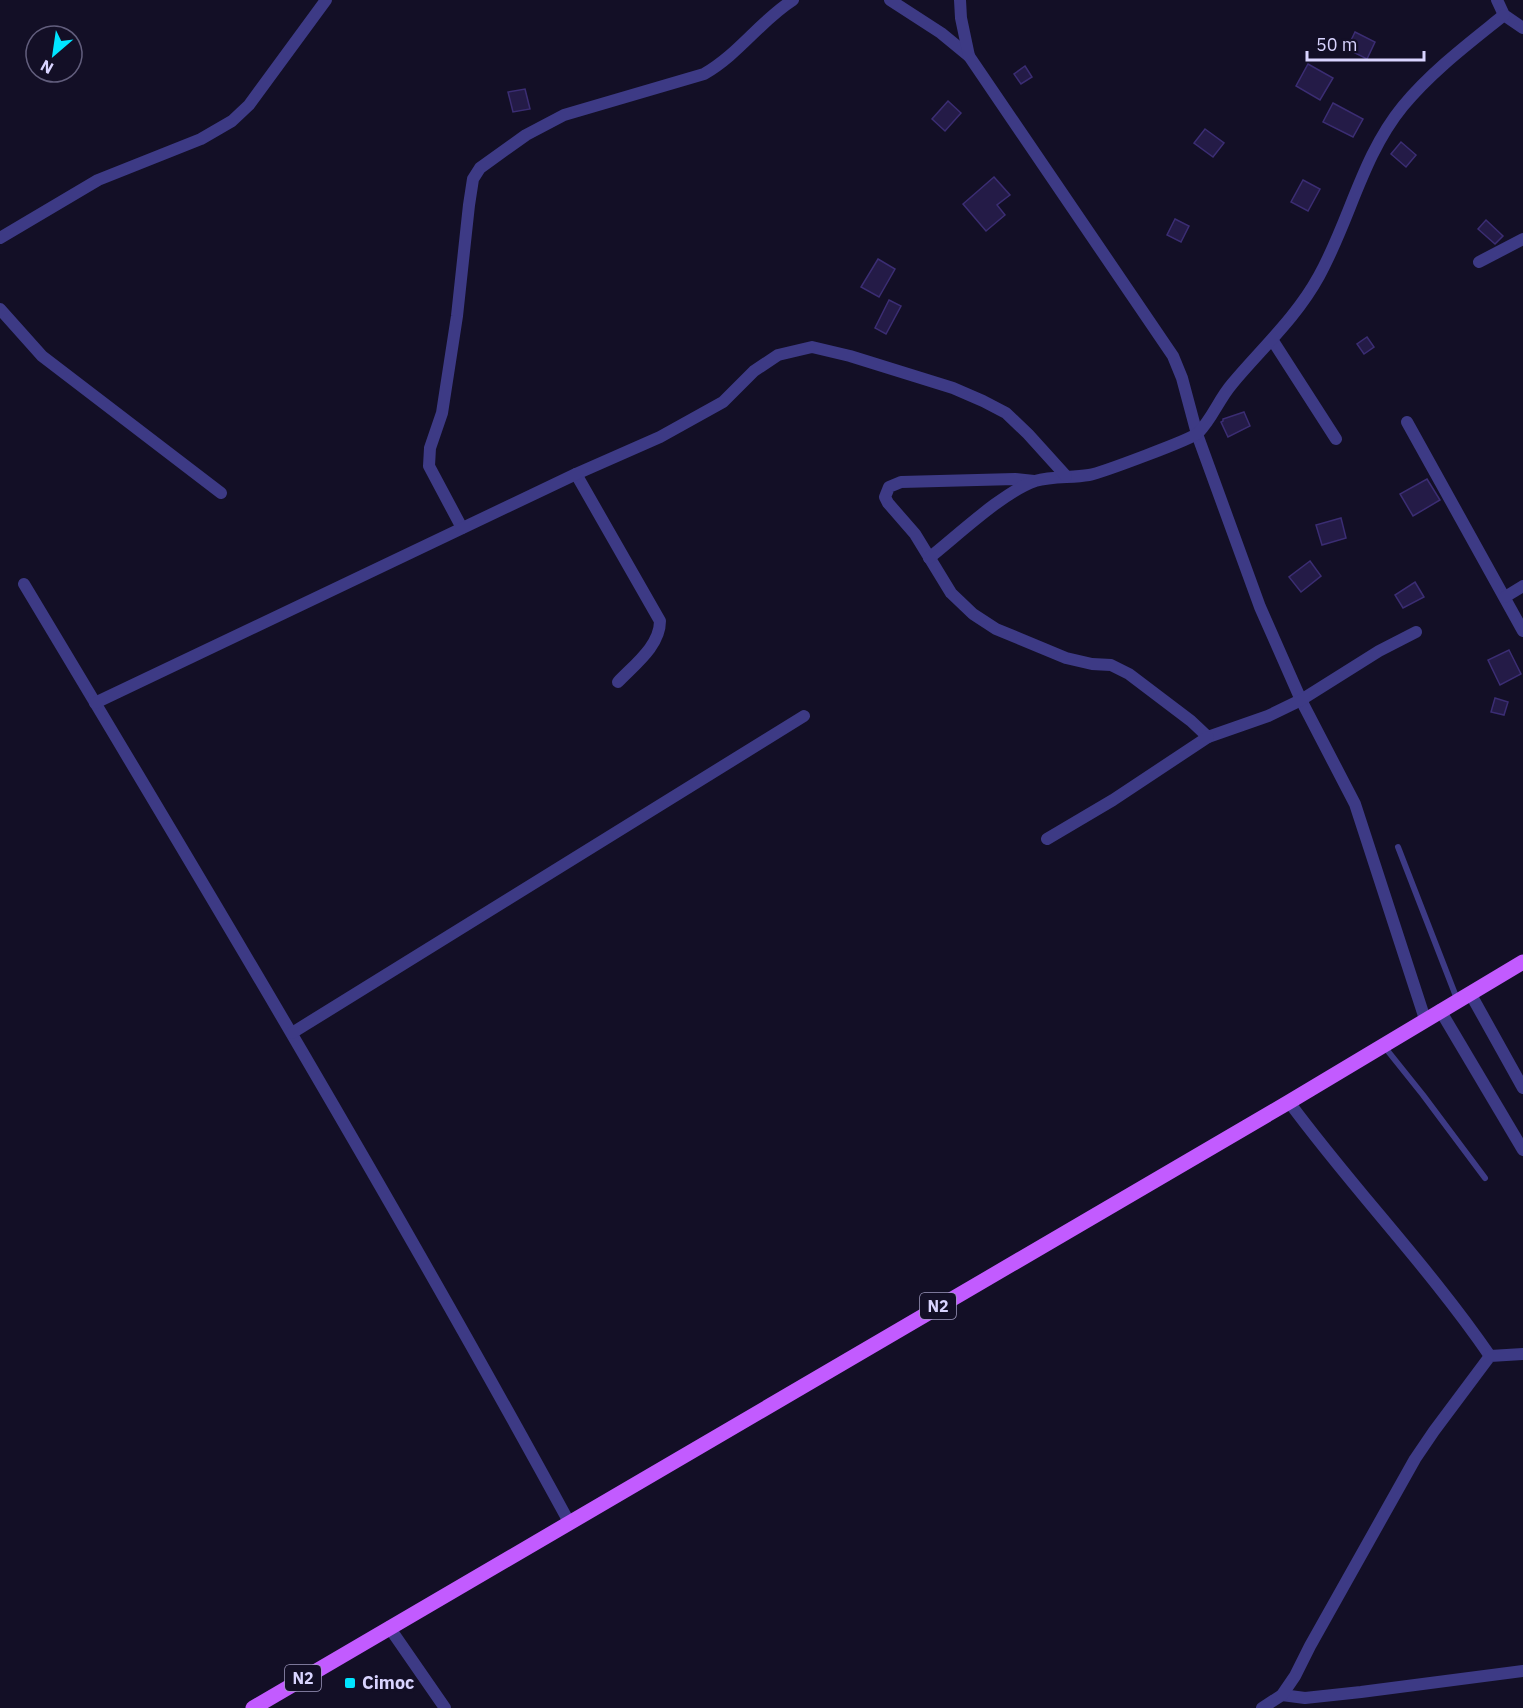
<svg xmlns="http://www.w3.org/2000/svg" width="1523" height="1708" font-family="'IBM Plex Sans',sans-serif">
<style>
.building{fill:#241b47;stroke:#3b2d73;stroke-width:1.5}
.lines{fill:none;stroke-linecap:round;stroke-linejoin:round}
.lane{stroke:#3d3a85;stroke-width:6}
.street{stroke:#3d3a85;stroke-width:12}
.primary{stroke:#c25bff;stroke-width:15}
.poi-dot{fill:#00e5ff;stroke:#130f26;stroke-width:2}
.labels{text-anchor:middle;stroke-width:6;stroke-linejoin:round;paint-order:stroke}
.shield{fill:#130f26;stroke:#9e99be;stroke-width:1.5}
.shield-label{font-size:16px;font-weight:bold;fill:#d9d4ff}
.poi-label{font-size:18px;font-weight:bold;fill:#d9d4ff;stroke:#130f26;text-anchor:start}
</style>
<rect width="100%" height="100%" fill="#130f26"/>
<g class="building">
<path d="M1355 32 1375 42 1367 59 1347 49Z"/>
<path d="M1308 64 1333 78 1320 100 1296 86Z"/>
<path d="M1025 66 1032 77 1021 84 1014 74Z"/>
<path d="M525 89 530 109 513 112 508 92Z"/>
<path d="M948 101 961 113 945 131 932 119Z"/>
<path d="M1333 103 1363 119 1353 137 1323 122Z"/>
<path d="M1205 129 1224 143 1213 157 1194 143Z"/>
<path d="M1401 142 1416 155 1406 167 1391 154Z"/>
<path d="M994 177 1010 195 997 205 1005 215 986 231 963 204Z"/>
<path d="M1303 180 1320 189 1308 211 1291 202Z"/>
<path d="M1175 219 1189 226 1181 242 1167 235Z"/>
<path d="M1486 220 1503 236 1495 244 1478 229Z"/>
<path d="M878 259 895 269 879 297 861 287Z"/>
<path d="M889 300 901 306 886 334 875 328Z"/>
<path d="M1367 337 1374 347 1364 354 1357 344Z"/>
<path d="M1244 412 1250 426 1228 437 1221 422 1223 421V419Z"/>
<path d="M1427 479 1440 500 1413 516 1400 494Z"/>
<path d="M1341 518 1346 538 1322 545 1316 525Z"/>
<path d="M1310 561 1321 576 1301 592 1289 577Z"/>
<path d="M1415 582 1424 597 1403 608 1395 595Z"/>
<path d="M1509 650 1521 674 1500 685 1488 660Z"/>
<path d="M1495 698 1508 702 1504 715 1491 712Z"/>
</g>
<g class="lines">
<g class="lane">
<path d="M1398 847 1457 999"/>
<path d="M1383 1045 1423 1095 1485 1178"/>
</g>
<g class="street">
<path d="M890 0 941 33 969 56"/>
<path d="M960 0 961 18 969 56 1173 356 1182 378 1197 434 1260 607 1301 700 1355 804 1425 1019"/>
<path d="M1497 0 1504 15 1523 28"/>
<path d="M0 238 98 180 201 139 232 121 249 105 326 0"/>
<path d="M1479 262 1523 239"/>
<path d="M0 309 42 356 221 493"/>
<path d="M1273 341 1336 439"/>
<path d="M1407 422 1523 631"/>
<path d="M576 474 660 621C660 646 634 665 618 682"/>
<path d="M1034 481 1015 479 901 482 889 487 885 497 888 503 915 534 951 593 973 614 996 629 1066 658 1092 664 1111 665 1129 674 1191 721 1208 737 1268 716 1301 700 1379 651 1416 632"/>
<path d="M462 528 429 466 430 448 442 413 457 316 469 205 473 179 480 168 526 135 564 115 704 74C739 54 760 21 793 0"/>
<path d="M929 558C957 536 1003 492 1035 481 1053 476 1071 478 1089 475 1101 473 1192 439 1198 433 1212 419 1219 399 1232 384 1262 348 1296 318 1319 276 1350 220 1362 156 1403 106 1432 71 1468 44 1504 15"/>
<path d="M24 584C210 894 396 1205 569 1522"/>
<path d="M1505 597 1523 586"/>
<path d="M95 703 576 474 660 437 723 402 754 371 778 355 812 347 850 356 953 388 983 401 1006 413 1028 434 1066 476"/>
<path d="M1047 839 1113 800 1208 737"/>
<path d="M1470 993 1523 1088"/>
<path d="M1440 1010 1523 1150"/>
<path d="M292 1033 804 716"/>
<path d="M1289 1102C1353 1189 1429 1267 1490 1356"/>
<path d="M389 1627 445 1708"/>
<path d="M1282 1695 1305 1698 1361 1692 1523 1671"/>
<path d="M1262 1708 1282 1695 1295 1676 1310 1646 1415 1459 1434 1431 1490 1356 1523 1354"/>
</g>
<path class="primary" d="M253 1708 1289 1102 1523 962"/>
</g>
<rect class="poi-dot" x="344" y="1677" width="12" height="12" rx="3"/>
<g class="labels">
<g class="shield">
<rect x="920" y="1293" width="36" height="26" rx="4.5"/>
<rect x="285" y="1665" width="36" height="26" rx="4.5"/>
</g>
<g class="shield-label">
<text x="938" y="1312">N2</text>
<text x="303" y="1684">N2</text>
</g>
<g class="poi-label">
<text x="362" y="1689">Cimoc</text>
</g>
</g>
<g transform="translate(54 54) rotate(209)"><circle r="28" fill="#130f26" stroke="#625e7d" stroke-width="1.5"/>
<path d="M0-4.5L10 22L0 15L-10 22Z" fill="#00e5ff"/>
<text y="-9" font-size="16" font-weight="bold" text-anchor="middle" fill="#d9d4ff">N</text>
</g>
<path d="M1307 51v9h117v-9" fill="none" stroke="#d9d4ff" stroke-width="3"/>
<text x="1316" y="51" font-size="18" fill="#d9d4ff" stroke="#130f26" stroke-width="4.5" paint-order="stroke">50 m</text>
</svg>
